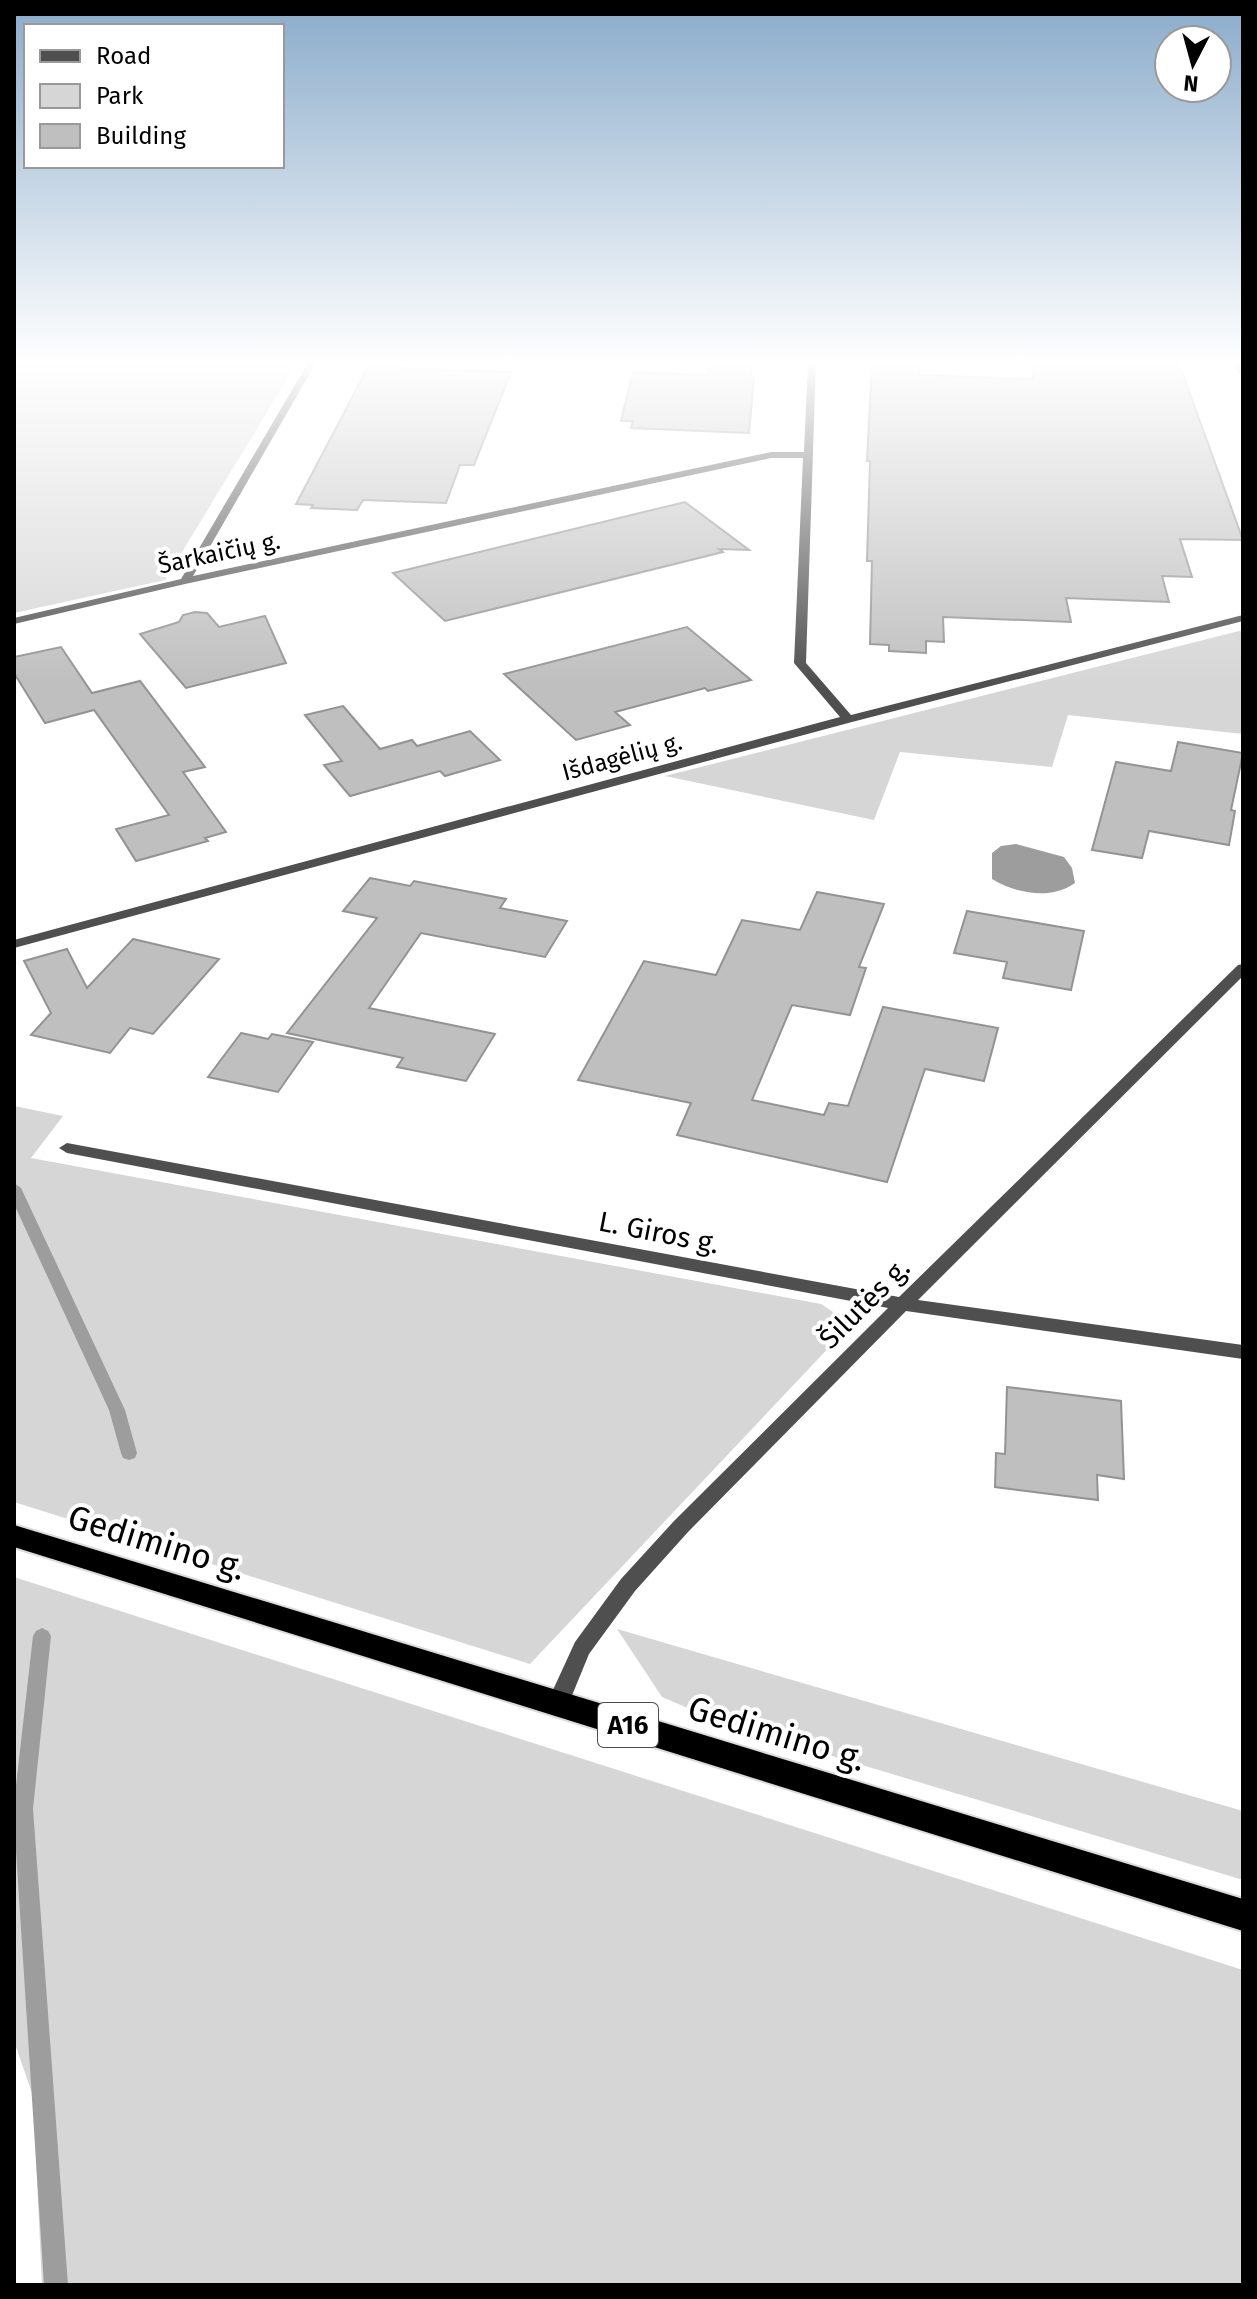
<svg xmlns="http://www.w3.org/2000/svg" width="1257" height="2299" font-family="'Fira Sans',sans-serif">
<style>
.green{fill:#d6d6d6}
.water{fill:#9d9d9d}
.lines{fill:none;stroke-linecap:round;stroke-linejoin:round}
.stream{fill:#9d9d9d;fill-rule:evenodd}
.building{fill:#bfbfbf;stroke:#939393;stroke-width:2}
.trunk-casing{stroke:#dbdbdb;stroke-width:4}
.minor{fill:#4f4f4f;fill-rule:evenodd}
.trunk{fill:#000;fill-rule:evenodd}
.labels{text-anchor:middle;stroke-width:8;stroke-linejoin:round;paint-order:stroke}
.far-street-label{font-size:24px;fill:#000;stroke:#fff}
.shield{fill:#fff;stroke:#4c4c4c;stroke-width:2}
.shield-label{font-size:26px;font-weight:bold;fill:#000}
.street-label{font-size:28px;fill:#000;stroke:#fff}
.near-street-label{font-size:34px;fill:#000;stroke:#fff}
</style>
<rect width="100%" height="100%" fill="#fff"/>
<g class="green">
<path d="M14 361H298L165 580 14 613Z"/>
<path d="M1243 630V734L1068 715 1052 767 900 752 874 820 665 776Z"/>
<path d="M14 1106 63 1116 31 1158 821 1304 833 1312 836 1340 530 1664 14 1502Z"/>
<path d="M14 1577 1243 1970V2285H42L33 2096 14 2041Z"/>
<path d="M617 1629 1243 1811V1880L723 1723 662 1697Z"/>
</g>
<path class="water" d="M1016 844 1064 857 1072 868 1075 883C1051 900 1017 894 992 879V853L1001 846Z"/>
<g class="lines">
<g class="stream">
<path d="M14 1183 21 1188 125 1410 137 1453 135 1458 129 1460 123 1458 121 1453 109 1410 14 1204Z"/>
<path d="M42 1628 48 1631 51 1636 33 1809 68 2285H44L14 1820V1803L33 1636 36 1631Z"/>
</g>
</g>
<g class="building">
<path d="M709 361H752L751 377 754 378 749 433 631 428 633 421H621L633 372 708 375Z"/>
<path d="M1034 361H1178L1243 540 1180 539 1192 577 1162 576 1169 602 1066 598 1071 622 943 617 944 642 926 641V653L889 651V645L870 644 872 561H867L870 461H867L872 364 919 366 920 375 1033 379Z"/>
<path d="M368 367 511 372 474 465H460L446 503 363 500 357 510 311 508 313 505 296 504Z"/>
<path d="M685 502 749 550 719 549 723 552 445 621 393 573Z"/>
<path d="M195 612 207 613 219 627 265 616 286 663 186 688 140 634 179 622 183 615Z"/>
<path d="M687 627 751 680 708 691 705 688 615 712 630 725 576 740 504 674Z"/>
<path d="M61 647 92 693 140 681 205 767 183 772 226 832 205 838 208 841 136 861 116 829 169 815 94 710 45 723 14 673V657Z"/>
<path d="M343 706 380 749 412 740 417 746 470 731 500 760 445 776 440 771 350 796 324 765 342 761 305 715Z"/>
<path d="M1178 742 1243 753 1231 810 1235 811 1229 845 1149 831 1142 858 1092 850 1116 762 1171 771Z"/>
<path d="M370 878 410 886 414 881 506 899 500 908 567 921 545 957 421 933 369 1008 495 1034 466 1081 397 1067 403 1058 287 1033 377 918 343 911Z"/>
<path d="M817 892 884 904 859 967 866 968 850 1015 792 1005 752 1100 824 1115 829 1103 848 1106 883 1007 998 1028 984 1081 925 1069 887 1182 677 1135 691 1103 578 1080 644 961 716 975 742 920 800 930Z"/>
<path d="M967 911 1084 931 1071 990 1003 978 1007 962 954 953Z"/>
<path d="M133 939 219 959 153 1034 130 1028 110 1053 31 1035 51 1013 24 961 67 949 87 988Z"/>
<path d="M241 1033 268 1039 272 1034 313 1042 278 1092 208 1077Z"/>
<path d="M1007 1387 1121 1401 1124 1479 1097 1475 1098 1500 995 1487 996 1453 1005 1454Z"/>
</g>
<g class="lines">
<g class="trunk-casing">
<path id="trunk" d="M14 1525 1243 1899V1931L14 1547Z"/>
</g>
<g class="minor">
<path d="M309 361H317L193 576 771 452H804L808 361H816L806 663 851 715 1243 615V621L852 722 14 948V940L840 717 794 663 803 458H771L185 584 14 624V618L181 579Z"/>
<path d="M1233 361H1241L1243 377 1239 374Z"/>
<path d="M1243 964V976L918 1300 1243 1345V1359L906 1311 688 1532 635 1591 589 1654 566 1710 558 1712 550 1710 547 1703 575 1642 621 1579 674 1521 888 1308 67 1153 59 1148 67 1143 899 1297 1238 965Z"/>
</g>
<use href="#trunk" class="trunk"/>
</g>
<linearGradient id="sky" x2="0" y2="1"><stop stop-color="#8aabca"/><stop offset="0.53" stop-color="#fff"/><stop offset="1" stop-color="#fff" stop-opacity="0"/></linearGradient>
<rect width="1257" height="683" fill="url(#sky)"/>
<g class="labels">
<g class="far-street-label">
<text transform="translate(219 553) rotate(-12)" y="8">Šarkaičių g.</text>
<text transform="translate(622 757) rotate(-15)" y="8">Išdagėlių g.</text>
</g>
<rect class="shield" x="598" y="1703" width="60" height="44" rx="6"/>
<g class="shield-label">
<text x="628" y="1734">A16</text>
</g>
<g class="street-label">
<text transform="translate(659 1232) rotate(11)" y="10">L. Giros g.</text>
<text transform="translate(864 1303) rotate(-45)" y="10">Šilutės g.</text>
</g>
<g class="near-street-label">
<text transform="translate(157 1542) rotate(17)" y="12">Gedimino g.</text>
<text transform="translate(777 1733) rotate(17)" y="12">Gedimino g.</text>
</g>
</g>
<rect width="1257" height="2299" fill="none" stroke="#000000" stroke-width="32"/>
<rect x="24" y="24" width="260" height="144" fill="#ffffff" stroke="#999999" stroke-width="2"/>
<rect x="40" y="50" width="40" height="12" fill="#4f4f4f" stroke="#999999" stroke-width="2"/>
<text x="96" y="64" font-size="24" fill="#000000">Road</text>
<rect x="40" y="84" width="40" height="24" fill="#d6d6d6" stroke="#999999" stroke-width="2"/>
<text x="96" y="104" font-size="24" fill="#000000">Park</text>
<rect x="40" y="124" width="40" height="24" fill="#bfbfbf" stroke="#999999" stroke-width="2"/>
<text x="96" y="144" font-size="24" fill="#000000">Building</text>
<g transform="translate(1193 64) rotate(186)"><circle r="38" fill="#ffffff" stroke="#999999" stroke-width="2"/>
<path d="M0-6L14 30L0 20L-14 30Z" fill="#000000"/>
<text y="-12" font-size="22" font-weight="bold" text-anchor="middle" fill="#000000">N</text>
</g>
</svg>
